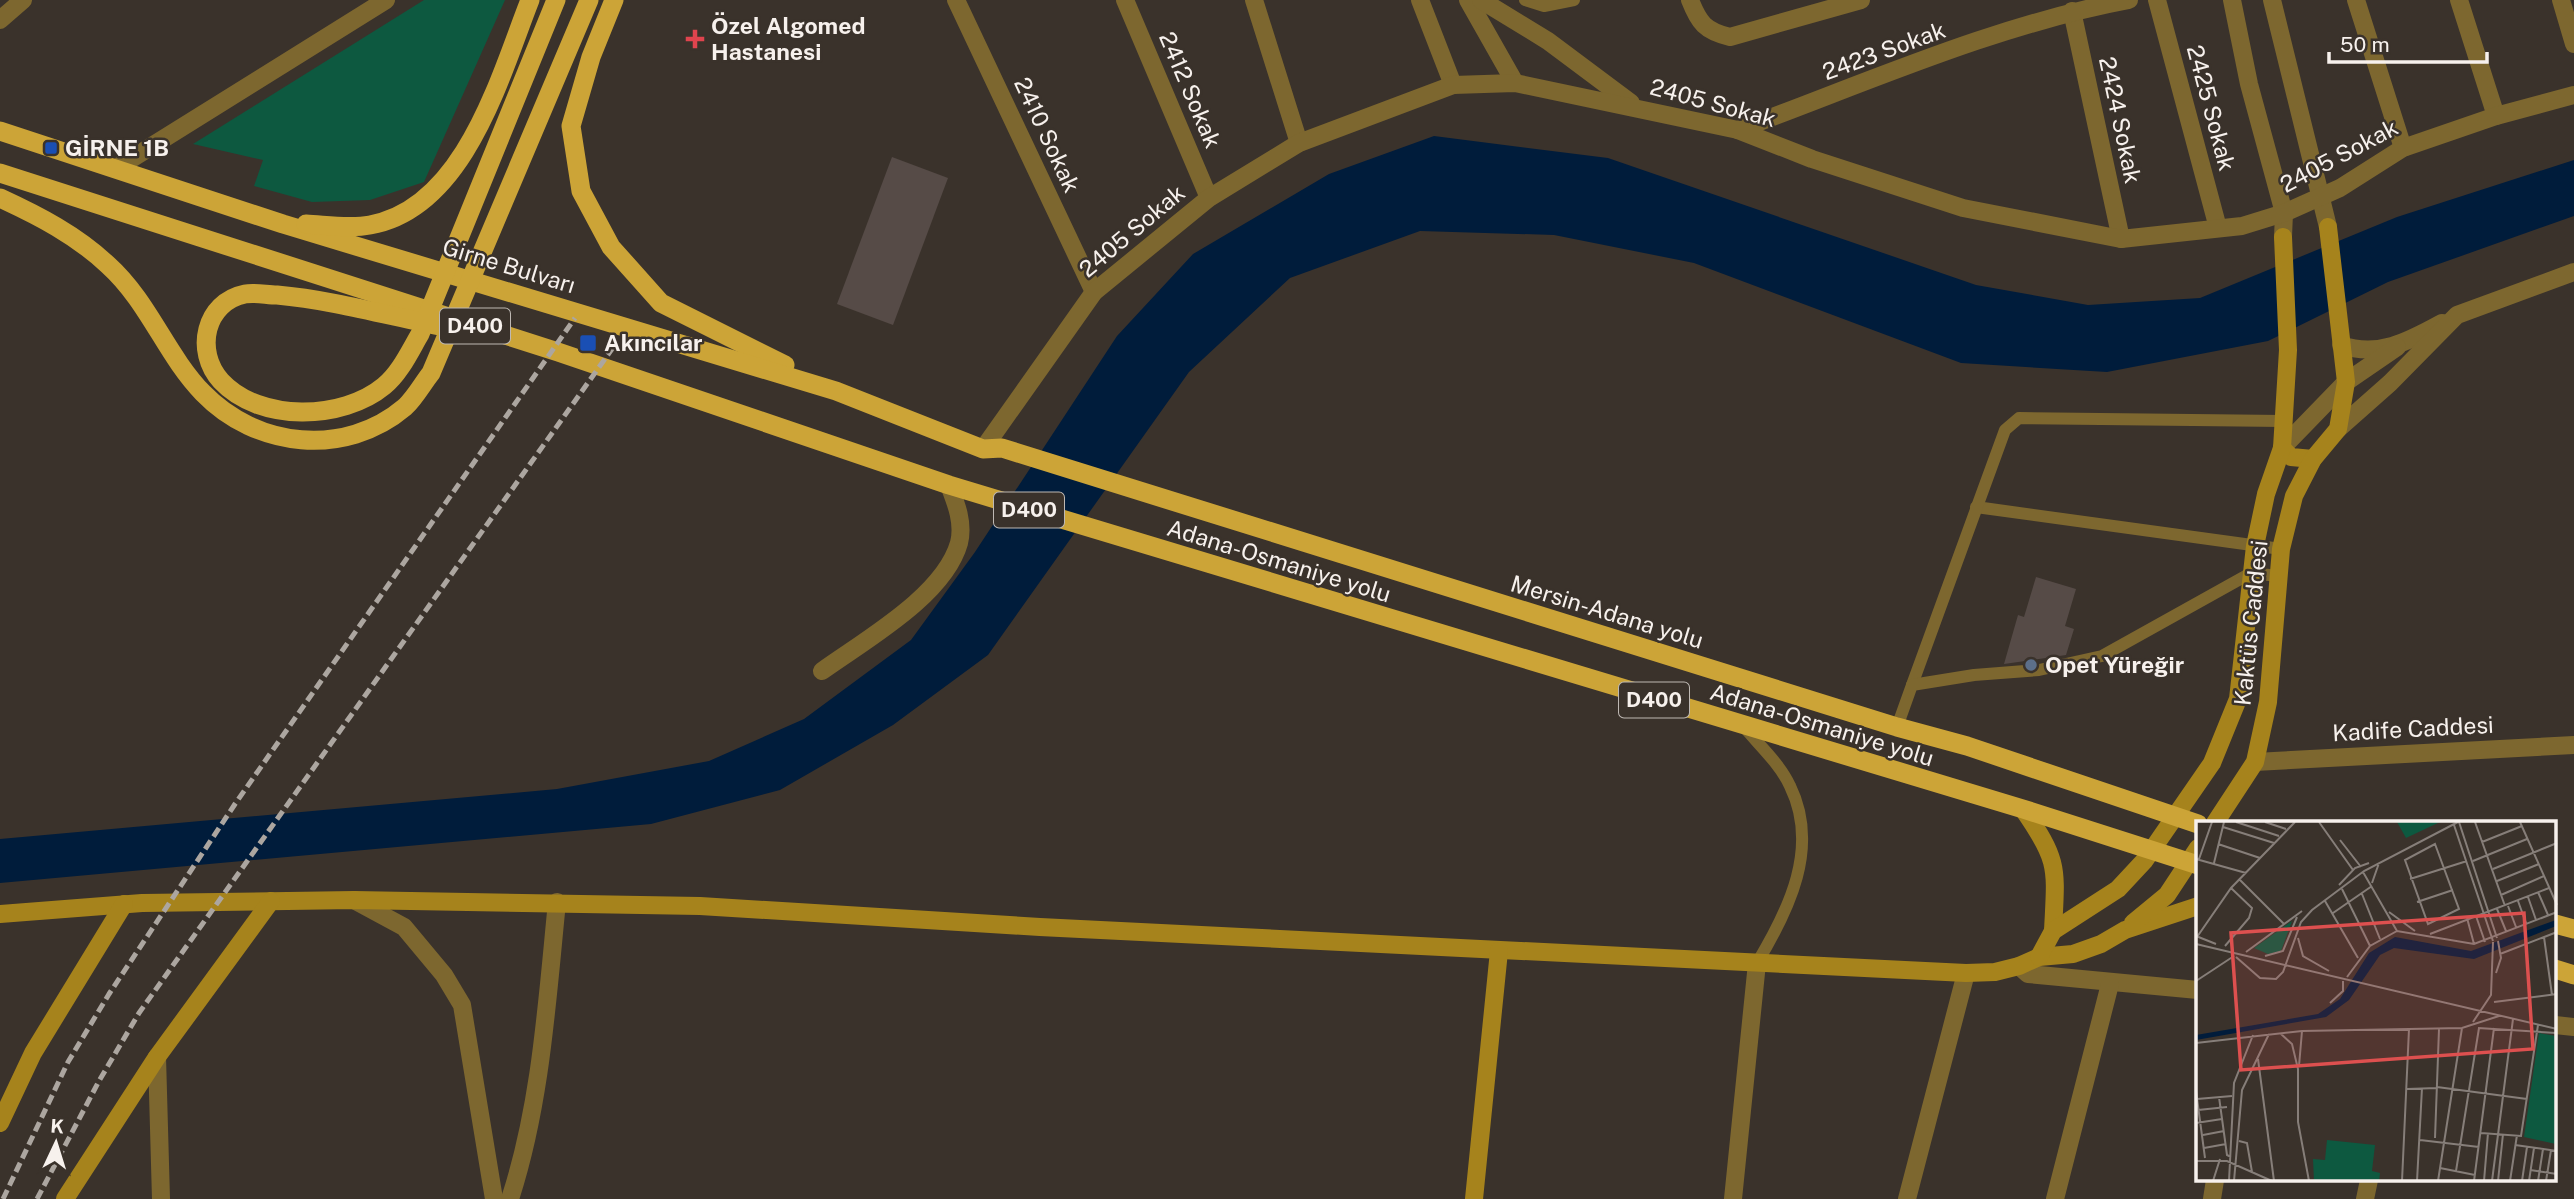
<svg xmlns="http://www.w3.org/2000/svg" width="2574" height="1199" font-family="'Public Sans',sans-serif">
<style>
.green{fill:#0d5940}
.water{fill:#001c3b}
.building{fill:#564b47}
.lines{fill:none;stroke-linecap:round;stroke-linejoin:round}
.service{stroke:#7d672f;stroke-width:12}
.minor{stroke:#7d672f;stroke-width:18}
.tertiary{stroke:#7d672f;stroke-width:18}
.secondary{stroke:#a6831c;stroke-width:18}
.trunk{stroke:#cca437;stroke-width:19}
.rail{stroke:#aca6a0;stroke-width:5;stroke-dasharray:10 5;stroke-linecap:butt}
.health-dot{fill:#e0444e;stroke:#3a322b;stroke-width:2.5}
.transit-dot{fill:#1a4fb4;stroke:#3a322b;stroke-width:2.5}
.service-dot{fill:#5c6f8a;stroke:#3a322b;stroke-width:2.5}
.labels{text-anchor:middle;stroke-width:5;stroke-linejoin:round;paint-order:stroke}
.shield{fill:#3a322b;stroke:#beb8b3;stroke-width:2}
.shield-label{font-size:21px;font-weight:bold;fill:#f7f1ed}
.poi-label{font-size:23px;font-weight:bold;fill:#f7f1ed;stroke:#3a322b;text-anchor:start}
.street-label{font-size:23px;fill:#f7f1ed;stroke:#3a322b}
.inset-road{fill:none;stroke:#867e79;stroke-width:2}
.view{fill:#dd504f;fill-opacity:0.15;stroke:#dd504f;stroke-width:3.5}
.inset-edge{fill:none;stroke:#f7f1ed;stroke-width:3.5}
</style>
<rect width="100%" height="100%" fill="#3a322b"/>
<path class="green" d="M424 0H505L424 182 370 200 312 202 254 186 263 160 193 144Z"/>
<path class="water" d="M1434 136 1608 158 1976 285 2088 305 2200 298 2397 217 2574 160V216L2388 282 2268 341 2107 372 1961 363 1694 263 1554 235 1420 231 1290 278 1189 372 988 655 893 725 780 790 651 824 0 883V839L557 789 709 761 804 719 911 640 975 552 1117 336 1193 254 1329 174Z"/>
<g class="building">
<path d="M892 157 948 178 893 325 837 304Z"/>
<path d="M2036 577 2076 589 2065 626 2074 629 2066 655 2004 664 2018 615 2024 617Z"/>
</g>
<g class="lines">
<g class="service">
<path d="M1525 0 1544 6 1574 0"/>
<path d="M1976 507 2281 549"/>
<path d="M1912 685 2005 430 2019 418 2284 421"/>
<path d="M1744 727C1759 745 1780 764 1790 786 1820 847 1789 910 1757 963"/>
<path d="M1897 727 1912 685 1974 675 2039 670 2102 656 2251 573 2278 576"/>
</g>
<g class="minor">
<path d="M956 0 1094 292"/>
<path d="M1125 0 1209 198"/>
<path d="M1254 0 1299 143"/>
<path d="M1420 0 1453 85"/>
<path d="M1468 0 1515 83"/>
<path d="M1481 0 1548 41 1631 103"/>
<path d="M1690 0C1699 23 1705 31 1730 37L1861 0"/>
<path d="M2157 0 2218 228"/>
<path d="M2232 0 2249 84 2284 213 2283 237"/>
<path d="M2272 0 2328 227"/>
<path d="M2356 0 2403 148"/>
<path d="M2459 0 2496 116"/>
<path d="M2561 0 2574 44"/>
<path d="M2072 11 2121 239"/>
<path d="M0 20 23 0"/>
<path d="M1738 130C1866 83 1995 25 2129 0"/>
<path d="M115 169 386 0"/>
<path d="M983 449 1094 292 1209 198 1299 143 1453 85 1515 83 1738 130 1812 159 1963 208 2121 239 2242 226 2284 213 2340 188 2403 148 2496 116 2574 95"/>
<path d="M822 671C865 640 944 596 959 543 964 523 956 503 949 485"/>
<path d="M2255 762 2574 745"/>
<path d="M2019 966 2028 974 2198 990"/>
<path d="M2555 1025 2574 1027"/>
<path d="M157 1057 161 1199"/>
<path d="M1733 1199 1757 963"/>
<path d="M1907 1199 1966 973"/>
<path d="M2055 1199 2110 984"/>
<path d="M2212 1199 2215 1180"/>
<path d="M2365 1199 2369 1180"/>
</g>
<g class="tertiary">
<path d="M2341 345C2379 358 2409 341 2442 323"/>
<path d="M2338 429 2390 383 2457 315 2574 272"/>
<path d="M2282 448 2346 382 2397 347"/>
<path d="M354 900 404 927 444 975 462 1005 494 1199"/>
<path d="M510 1199C541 1104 547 1001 557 902"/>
</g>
<g class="secondary">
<path d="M2282 448 2291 457 2313 459"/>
<path d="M2023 809C2060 862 2056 868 2053 931"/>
<path d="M2215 823 2255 762 2268 702 2281 549 2294 496 2313 459 2338 429 2346 382 2328 227"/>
<path d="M0 914 142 903 354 900 700 906 1040 927 1966 973 1995 972 2019 966 2039 957 2073 954 2101 944 2125 930 2198 906"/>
<path d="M2133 923 2167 895 2198 848"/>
<path d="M2039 957 2053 931 2118 889 2145 860 2212 763 2238 699 2255 546 2266 494 2282 448 2288 350 2283 237"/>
<path d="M0 1123 33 1053 124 904"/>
<path d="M65 1199 157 1057 271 901"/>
<path d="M1474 1199 1499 951"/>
</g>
<g class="trunk">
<path d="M614 0 591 57 571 126 581 191 611 247 661 303 785 365"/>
<path d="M0 131 283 224 836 391 983 449 1002 448 1897 727 1967 746 2198 824"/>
<path d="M0 173 558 352 949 485 2023 809 2198 865"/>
<path d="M0 198C39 216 76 235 108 265 149 302 166 355 203 393 256 448 345 458 405 407 415 398 423 383 431 373L589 0"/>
<path d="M306 224C326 225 350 229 370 225 465 208 500 76 530 0"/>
<path d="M444 327C389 316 333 300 277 295 267 295 255 292 245 294 205 302 194 351 221 381 260 423 343 420 384 386 400 373 410 351 420 334L556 0"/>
<path d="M2555 924 2574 929"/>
<path d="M2555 969 2574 975"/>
</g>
<g class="rail">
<path d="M3 1199 68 1062 109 994 235 804 575 318"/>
<path d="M37 1199 99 1081 139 1013 617 342"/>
</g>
</g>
<path class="health-dot" d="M691.5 28.5h7v7h7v7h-7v7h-7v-7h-7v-7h7z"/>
<g class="transit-dot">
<rect x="44" y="141" width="14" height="14" rx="3.5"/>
<rect x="579" y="334" width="18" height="18" rx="3.5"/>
</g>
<circle class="service-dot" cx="2031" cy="665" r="7"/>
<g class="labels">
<g class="shield">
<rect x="440" y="308.5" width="70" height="35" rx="5"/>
<rect x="994" y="492.5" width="70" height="35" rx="5"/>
<rect x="1619" y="682.5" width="70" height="35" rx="5"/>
</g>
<g class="shield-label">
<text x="475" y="333">D400</text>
<text x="1029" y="517">D400</text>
<text x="1654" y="707">D400</text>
</g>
<g class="poi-label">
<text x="711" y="34">Özel Algomed<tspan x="711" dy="26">Hastanesi</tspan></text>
<text x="65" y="156">GİRNE 1B</text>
<text x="604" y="351">Akıncılar</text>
<text x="2045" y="673">Opet Yüreğir</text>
</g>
<g class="street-label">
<text transform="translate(1884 51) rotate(-20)" y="8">2423 Sokak</text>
<text transform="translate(1190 90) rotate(67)" y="8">2412 Sokak</text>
<text transform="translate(1713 103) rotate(15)" y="8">2405 Sokak</text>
<text transform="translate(2211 108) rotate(75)" y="8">2425 Sokak</text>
<text transform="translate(2120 120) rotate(78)" y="8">2424 Sokak</text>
<text transform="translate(1047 135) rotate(65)" y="8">2410 Sokak</text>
<text transform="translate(2339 156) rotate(-28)" y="8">2405 Sokak</text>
<text transform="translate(1132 231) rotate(-40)" y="8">2405 Sokak</text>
<text transform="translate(509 266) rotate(17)" y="8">Girne Bulvarı</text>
<text transform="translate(1279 561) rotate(17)" y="8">Adana-Osmaniye yolu</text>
<text transform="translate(1607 612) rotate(17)" y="8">Mersin-Adana yolu</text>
<text transform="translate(2251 623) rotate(-84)" y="8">Kaktüs Caddesi</text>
<text transform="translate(1822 725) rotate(17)" y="8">Adana-Osmaniye yolu</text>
<text transform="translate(2413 729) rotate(-3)" y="8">Kadife Caddesi</text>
</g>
</g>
<g transform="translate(2196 821)">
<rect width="360" height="360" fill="#3a322b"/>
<path d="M201 1H244L210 17ZM96 100 85 130 72 133 58 127ZM343 212 360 215V323L328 316ZM131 319 179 324 176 350 184 352 183 360H118L117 338 129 339Z" fill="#0d5940"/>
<path d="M360 99V105L278 138 198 127 184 134 153 179 130 196 0 219V214L122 193 144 178 173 132 199 116 275 130Z" fill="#001c3b"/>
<path class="inset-road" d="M40 1 83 15M69 1 90 8M123 1 157 49M263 1 301 117M279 1 309 85M324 1 361 84M258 4 297 120M27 6 78 22M144 19 165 46M286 21 326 5M22 23 64 37M239 23 263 88 232 103 209 39ZM0 38 50 52M3 38 16 1M277 40 331 18M18 42 28 1M297 48 361 22M167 51 201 110M43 58 88 103M214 58 271 40M301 60 343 43M176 62 183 42M143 64 159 47 173 42M146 68 174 125M342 71 352 94M166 73 184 118M305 74 348 55M332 76 340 99M129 80 162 137M322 80 330 102M221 81 257 69M312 85 320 106M301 88 310 110M193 91 219 110M137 92 176 65M280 95 289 121M271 97 278 123M234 113 353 67M0 115 20 123M1 116 35 67 99 1M348 116 356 174M102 117 107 135 133 150M0 123 361 208M29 125 53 97 56 87 35 67M50 131 106 90M304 133 361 111M69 135 87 130 101 96M40 136 64 157 80 158 87 151 105 101 116 89 168 50 262 1M300 152 305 137 302 120M151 156 174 125 201 110 278 123 361 91M0 160 38 135M298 181 361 173M134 182 147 170V160M277 201 295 174 297 121M282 207 360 212M85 213 96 223 102 248V301L113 360M0 222 106 210 266 207 303 195M62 238 78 360M103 245 106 210M241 266 331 278M211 268 241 267M0 270 9 337M23 276 31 334 35 336M1 278 36 275M2 289 31 286M0 302 26 298M285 312 325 315 342 204M7 314 28 310M239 317 243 208M224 319 283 326M43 320 51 322 56 351M319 324 361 330M8 327 30 323M0 340H31L76 360M244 347 279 354M334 349 361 353M260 350 283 207M17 360 24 338M33 360 38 262 57 214M38 360 46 269 73 213M206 360 213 208M221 360 226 267M242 360 266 207M278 360 298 207M288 360 292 312M296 360 317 198M302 360 307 313M314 360 321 314M326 360 331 326M333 360 338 327M342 360 347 328M350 360 355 329"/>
<path class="view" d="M328 92 337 228 45 249 35 112Z"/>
<rect width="360" height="360" class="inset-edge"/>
</g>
<g transform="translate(56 1143) rotate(4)" stroke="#3a322b" stroke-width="5" paint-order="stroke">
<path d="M0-5L12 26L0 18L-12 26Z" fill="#f7f1ed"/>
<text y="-10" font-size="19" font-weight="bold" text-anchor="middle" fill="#f7f1ed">K</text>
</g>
<path d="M2329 52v10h158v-10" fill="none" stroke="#f7f1ed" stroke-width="3.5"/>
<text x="2340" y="52" font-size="21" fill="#f7f1ed" stroke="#3a322b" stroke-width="5" paint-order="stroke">50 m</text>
</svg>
